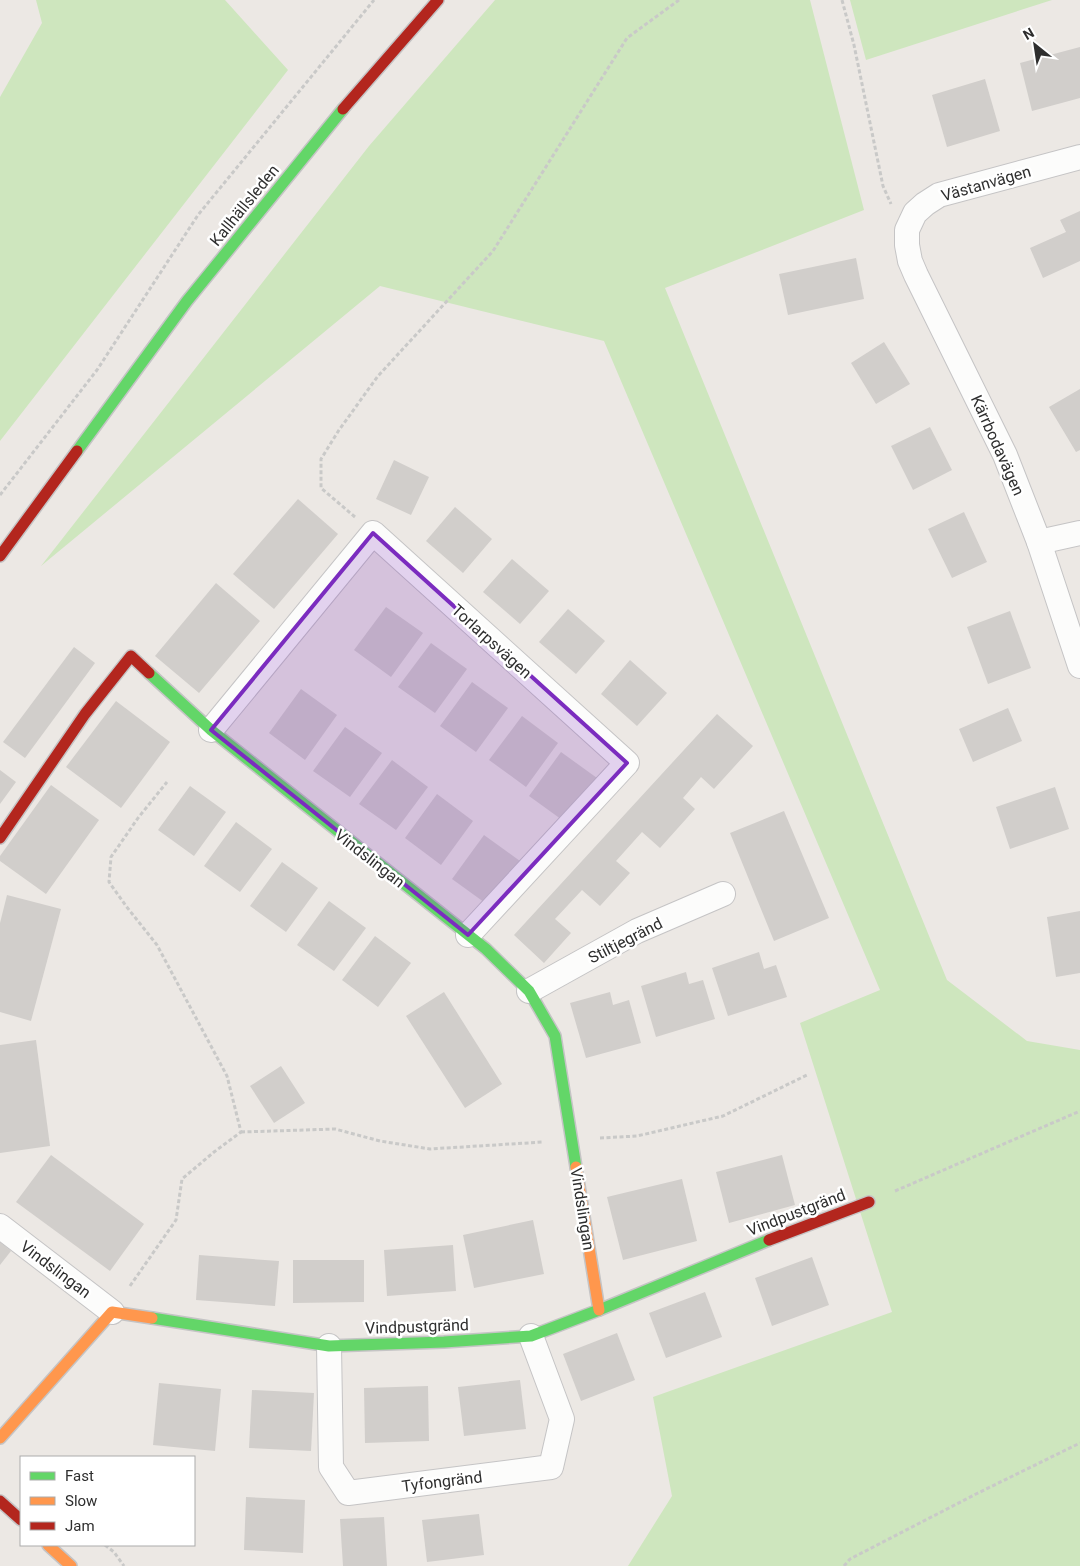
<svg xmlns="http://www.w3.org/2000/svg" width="1080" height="1566" font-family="Roboto,sans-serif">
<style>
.green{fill:#cee6be}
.building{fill:#d1cecb}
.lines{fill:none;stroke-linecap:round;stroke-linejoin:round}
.street-casing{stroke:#c5c4c5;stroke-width:26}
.fast-casing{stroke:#c5c4c5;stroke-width:14}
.slow-casing{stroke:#c5c4c5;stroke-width:14}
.jam-casing{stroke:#c5c4c5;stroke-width:14}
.path{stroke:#c9c9c8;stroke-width:3;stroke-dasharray:4 2.5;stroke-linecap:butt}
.street{stroke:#fcfcfb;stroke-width:24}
.fast{stroke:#63d668;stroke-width:11}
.slow{stroke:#ff974d;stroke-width:11}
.jam{stroke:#b3261e;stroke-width:11}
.marked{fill:#7b2cbf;fill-opacity:0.2;stroke:#7b2cbf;stroke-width:4;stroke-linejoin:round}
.labels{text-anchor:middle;stroke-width:5;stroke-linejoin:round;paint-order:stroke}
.street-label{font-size:16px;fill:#2e2e2e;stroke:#fff}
</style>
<rect width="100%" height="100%" fill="#ece8e4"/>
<g class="green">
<path d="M36 0H225L288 70 0 441V97L42 23Z"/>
<path d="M495 0H810L864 210 665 288 947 980 1027 1041 1080 1050V1566H628L672 1496 653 1397 892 1312 800 1023 880 990 604 341 380 286 41 566 369 146Z"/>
<path d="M850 0H1052L866 60Z"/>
</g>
<g class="building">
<path d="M1080 47V98L1032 111 1020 63Z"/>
<path d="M985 79 1000 131 947 147 932 95Z"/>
<path d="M1080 211V261L1043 278 1030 248 1066 232 1060 220Z"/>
<path d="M856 258 864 299 788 315 779 274Z"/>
<path d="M884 342 910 384 876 404 851 363Z"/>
<path d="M1080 389V450L1076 452 1049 407Z"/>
<path d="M930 427 952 470 913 490 891 446Z"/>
<path d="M394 460 429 477 411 515 376 499Z"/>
<path d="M298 499 338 534 274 609 233 574Z"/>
<path d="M455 507 492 539 463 573 426 541Z"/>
<path d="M964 512 987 562 952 578 928 529Z"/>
<path d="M512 559 549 591 520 624 483 592Z"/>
<path d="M216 583 260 621 199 693 155 656Z"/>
<path d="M386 607 423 633 391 677 354 650Z"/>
<path d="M568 609 605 641 576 674 539 642Z"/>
<path d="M1010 611 1031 668 988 684 967 627Z"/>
<path d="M431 643 467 669 435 713 398 687Z"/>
<path d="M74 647 95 663 25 758 3 742Z"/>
<path d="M630 660 667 693 637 726 601 694Z"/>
<path d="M472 682 508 708 476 752 440 726Z"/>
<path d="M301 689 337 715 305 760 269 733Z"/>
<path d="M116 701 170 742 121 808 66 767Z"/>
<path d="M1008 708 1022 741 973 762 959 729Z"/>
<path d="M717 714 753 746 714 789 701 777 683 798 695 809 660 848 642 832 616 861 630 873 600 906 582 890 555 919 571 933 544 963 514 935Z"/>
<path d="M522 716 558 743 526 787 489 760Z"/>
<path d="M345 727 382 753 350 797 313 771Z"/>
<path d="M561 752 597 778 565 822 529 796Z"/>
<path d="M392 760 428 787 396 830 359 804Z"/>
<path d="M0 770 16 782 0 804Z"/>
<path d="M51 785 99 820 46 894 0 861V856Z"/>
<path d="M190 786 226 812 194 856 158 830Z"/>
<path d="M1055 787 1069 829 1010 849 996 807Z"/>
<path d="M437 794 473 821 441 865 405 838Z"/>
<path d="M784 811 829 918 774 941 730 833Z"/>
<path d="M236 822 272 849 240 892 204 866Z"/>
<path d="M484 835 520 861 488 905 452 879Z"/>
<path d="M282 862 318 888 286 932 250 906Z"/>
<path d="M7 895 61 909 31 1021 0 1012V923Z"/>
<path d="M329 901 366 928 334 971 297 945Z"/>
<path d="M1080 911V973L1056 977 1047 917Z"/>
<path d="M375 936 411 963 378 1007 342 980Z"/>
<path d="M759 952 764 969 776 965 787 997 728 1016 712 968Z"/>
<path d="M686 972 689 984 703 980 715 1019 656 1037 641 986Z"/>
<path d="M444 992 502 1084 465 1108 406 1016Z"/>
<path d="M610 992 613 1005 629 1000 641 1043 586 1058 570 1003Z"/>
<path d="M36 1040 50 1146 0 1153V1045Z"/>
<path d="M281 1066 305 1103 274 1123 250 1086Z"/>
<path d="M51 1155 144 1224 110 1271 16 1202Z"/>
<path d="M782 1155 795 1205 729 1223 716 1172Z"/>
<path d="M682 1179 697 1241 623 1260 607 1197Z"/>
<path d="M533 1220 544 1274 474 1288 463 1235Z"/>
<path d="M0 1242 11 1251 0 1265Z"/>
<path d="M453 1245 456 1291 387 1296 384 1250Z"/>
<path d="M199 1255 279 1261 275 1306 196 1300Z"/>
<path d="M812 1257 829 1305 772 1326 755 1278Z"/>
<path d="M293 1260H364V1302L293 1303Z"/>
<path d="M705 1292 722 1337 666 1358 649 1313Z"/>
<path d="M617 1333 635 1380 581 1401 563 1354Z"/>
<path d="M520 1380 526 1429 464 1436 458 1387Z"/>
<path d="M159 1383 221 1389 215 1451 153 1445Z"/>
<path d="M428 1386 429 1441 365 1443 364 1388Z"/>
<path d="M252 1390 314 1393 311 1451 249 1448Z"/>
<path d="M246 1497 305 1500 303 1553 244 1550Z"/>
<path d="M479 1514 484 1555 427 1562 422 1520Z"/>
<path d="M384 1517 387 1566H343L340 1519Z"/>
</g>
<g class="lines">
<g class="street-casing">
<g id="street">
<path d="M1080 157 939 195 925 204 915 213 907 230V245L910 261 916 275 1005 455 1039 542 1080 666"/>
<path d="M1039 542 1080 533"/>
<path d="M211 730 373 533 627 763 468 935"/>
<path d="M529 991 637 931 723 894"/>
<path d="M0 1226 112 1312"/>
<path d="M329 1346 331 1467 348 1493 551 1467 562 1419 531 1336"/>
</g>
</g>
<g class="fast-casing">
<g id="fast">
<path d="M77 451 187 301 343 109"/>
<path d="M149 673 211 730 486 949 529 991 555 1036 576 1167"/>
<path d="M152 1318 329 1346 444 1342 531 1336 599 1310 769 1240"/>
</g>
</g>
<g class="slow-casing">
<g id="slow">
<path d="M576 1167 599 1310"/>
<path d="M0 1438 112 1312 152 1318"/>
<path d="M48 1545 71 1566"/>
</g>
</g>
<g class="jam-casing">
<g id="jam">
<path d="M343 109 438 0"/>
<path d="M0 556 77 451"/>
<path d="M0 838 85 714 131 656 149 673"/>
<path d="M769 1240 869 1202"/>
<path d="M0 1501 21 1520"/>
</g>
</g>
<g class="path">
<path d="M842 0 854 45 883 186 891 204"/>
<path d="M0 495 97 370 198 215 374 0"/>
<path d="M355 517 321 488V459L339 430 378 376 493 251 627 38 679 0"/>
<path d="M241 1132 335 1129 380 1141 430 1149 543 1142"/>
<path d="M600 1138 637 1136 723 1116 809 1074"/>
<path d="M895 1191 1080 1111"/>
<path d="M130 1286 176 1220 182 1179 214 1152 241 1132 227 1076 157 945 126 906 109 882 111 857 138 818 167 782"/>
<path d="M105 1545 114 1552 124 1566"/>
<path d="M844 1566 850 1559 976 1494 1080 1443"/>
</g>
<use href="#street" class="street"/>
<use href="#fast" class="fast"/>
<use href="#slow" class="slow"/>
<use href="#jam" class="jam"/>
</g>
<path class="marked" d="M373 533 627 763 468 935 211 730Z"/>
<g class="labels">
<g class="street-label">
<text transform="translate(986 183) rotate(-16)" y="6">Västanvägen</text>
<text transform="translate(244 205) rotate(-51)" y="6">Kallhällsleden</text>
<text transform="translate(998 445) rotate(66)" y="6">Kärrbodavägen</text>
<text transform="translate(492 641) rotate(42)" y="6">Torlarpsvägen</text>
<text transform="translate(370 858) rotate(38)" y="6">Vindslingan</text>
<text transform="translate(625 940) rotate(-27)" y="6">Stiltjegränd</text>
<text transform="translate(583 1209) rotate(81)" y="6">Vindslingan</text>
<text transform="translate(796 1212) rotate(-21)" y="6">Vindpustgränd</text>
<text transform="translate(56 1269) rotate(37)" y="6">Vindslingan</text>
<text transform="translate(417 1326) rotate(-2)" y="6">Vindpustgränd</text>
<text transform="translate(442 1481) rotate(-7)" y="6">Tyfongränd</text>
</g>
</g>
<rect x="20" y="1456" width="175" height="90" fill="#ffffff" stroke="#ababab"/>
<rect x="30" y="1472" width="25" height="8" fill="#63d668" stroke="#ababab"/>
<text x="65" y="1481" font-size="15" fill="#2e2e2e">Fast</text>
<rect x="30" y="1497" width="25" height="8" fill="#ff974d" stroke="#ababab"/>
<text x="65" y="1506" font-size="15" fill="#2e2e2e">Slow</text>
<rect x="30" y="1522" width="25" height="8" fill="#b3261e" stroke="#ababab"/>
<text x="65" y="1531" font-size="15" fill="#2e2e2e">Jam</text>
<g transform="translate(1035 45) rotate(330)" stroke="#ffffff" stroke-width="4" paint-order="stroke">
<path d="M0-4L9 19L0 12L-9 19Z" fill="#2e2e2e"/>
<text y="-8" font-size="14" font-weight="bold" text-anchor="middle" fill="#2e2e2e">N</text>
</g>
</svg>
